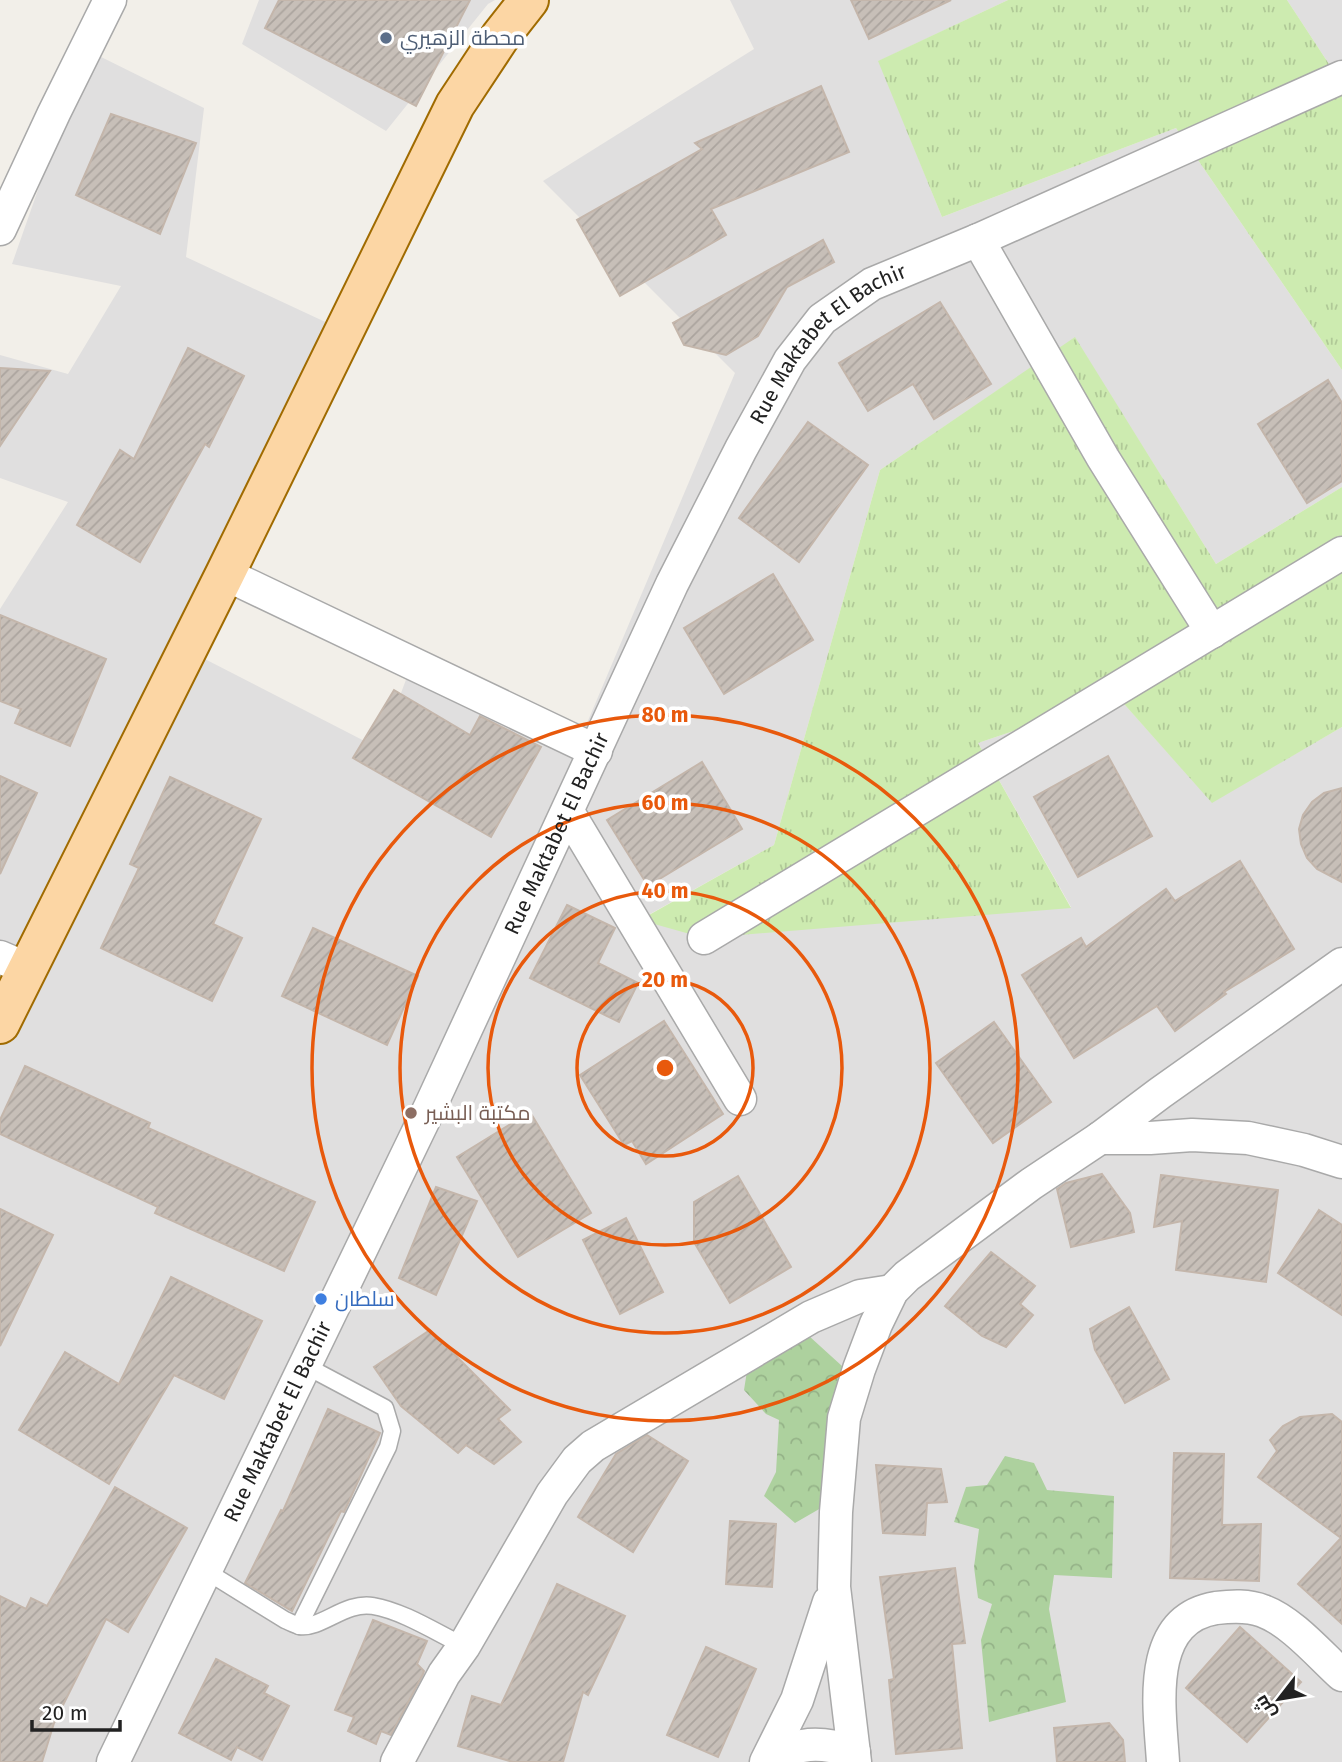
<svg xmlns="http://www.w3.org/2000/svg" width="1342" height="1762" font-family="'Fira Sans',Cairo,sans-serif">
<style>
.residential{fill:#e0dfdf}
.grass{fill:url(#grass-tufts)}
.forest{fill:url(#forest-crowns)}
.building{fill:url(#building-hatch);stroke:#c4b6ab;stroke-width:2}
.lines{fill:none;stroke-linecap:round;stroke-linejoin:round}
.service-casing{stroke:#a9a9a9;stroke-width:19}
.minor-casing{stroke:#a9a9a9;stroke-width:35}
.primary-casing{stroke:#a06b00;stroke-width:42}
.service{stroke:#fff;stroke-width:16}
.minor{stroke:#fff;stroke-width:32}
.primary{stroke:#fcd6a4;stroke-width:38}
.ring{fill:none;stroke:#e8590c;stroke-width:3.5}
.service-dot{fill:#5c6f8a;stroke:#fff;stroke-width:2.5}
.education-dot{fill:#8d6e63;stroke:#fff;stroke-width:2.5}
.shop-dot{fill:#3f7fe0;stroke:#fff;stroke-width:2.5}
.labels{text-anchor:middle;stroke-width:7;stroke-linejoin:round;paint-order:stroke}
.service-label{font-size:21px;fill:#4e5e75;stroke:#fff;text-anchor:start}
.street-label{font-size:21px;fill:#222;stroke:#fff}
.education-label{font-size:21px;fill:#785e54;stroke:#fff;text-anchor:start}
.shop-label{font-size:21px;fill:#366cbe;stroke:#fff;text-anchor:start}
.centre{fill:#e8590c;stroke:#fff;stroke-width:3.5}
.ring-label{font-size:21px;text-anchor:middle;font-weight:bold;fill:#e8590c;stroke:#fff;stroke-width:7;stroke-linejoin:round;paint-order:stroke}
</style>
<defs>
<pattern id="grass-tufts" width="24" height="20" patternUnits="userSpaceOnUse" patternTransform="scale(1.75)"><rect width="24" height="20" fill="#cdebb0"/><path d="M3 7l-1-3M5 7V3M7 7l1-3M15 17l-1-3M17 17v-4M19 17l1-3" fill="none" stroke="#b0c997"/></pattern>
<pattern id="forest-crowns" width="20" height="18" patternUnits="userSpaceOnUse" patternTransform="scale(1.75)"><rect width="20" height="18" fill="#add19e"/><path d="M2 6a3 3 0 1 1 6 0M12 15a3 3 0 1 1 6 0" fill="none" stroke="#95b388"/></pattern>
<pattern id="building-hatch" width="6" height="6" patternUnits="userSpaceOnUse" patternTransform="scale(1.75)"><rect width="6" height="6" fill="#c7bfb8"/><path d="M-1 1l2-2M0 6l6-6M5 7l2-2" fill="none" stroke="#aba49e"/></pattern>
</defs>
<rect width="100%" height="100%" fill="#f2efe9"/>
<g class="residential">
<path d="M259 0H495L488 4 386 131 242 44Z"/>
<path d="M730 0H1008L879 61 942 217 1176 128 1342 370V487L1216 564 1075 338 880 470 774 845 641 919 1071 907 978 743 1117 696 1212 802 1342 727V1762H0V609L68 502 0 478V355L68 374 121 286 12 264 87 50 204 108 186 257 349 333 197 655 380 749 407 677 579 742 735 373 543 181 754 49Z"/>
<path d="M1287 0H1342V84Z"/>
</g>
<g class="grass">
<path d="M1008 0H1287L1342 84V370L1176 128 942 217 878 61Z"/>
<path d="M1075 337 1216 564 1342 487V727L1212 803 1117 696 978 743 1071 908 704 938 640 920 774 845 880 470Z"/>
</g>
<g class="forest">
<path d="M809 1336 842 1366 821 1508 795 1523 764 1496 776 1472 779 1420 766 1414 744 1390 747 1371Z"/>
<path d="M1005 1456 1034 1463 1047 1490 1114 1496 1112 1578 1054 1575 1049 1609 1066 1702 989 1722 981 1640 992 1604 978 1598 974 1567 979 1529 954 1522 966 1487 987 1485Z"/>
</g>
<g class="building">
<path d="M279 0H470L416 106 265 28Z"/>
<path d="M851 0H951L869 39Z"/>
<path d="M821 86 849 152 711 209 726 235 620 296 577 220 702 149 695 143Z"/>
<path d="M111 114 196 143 160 234 76 195Z"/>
<path d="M823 240 834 262 787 287 758 336 726 355 684 345 673 323Z"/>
<path d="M940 302 991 384 934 419 913 384 868 411 839 363Z"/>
<path d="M188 348 244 376 209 447 205 444 140 562 77 525 120 450 134 459Z"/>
<path d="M0 368 50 371 0 446Z"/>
<path d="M1328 380 1342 403V481L1307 503 1258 424Z"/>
<path d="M808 422 868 465 799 562 739 518Z"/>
<path d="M773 574 813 640 724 694 684 628Z"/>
<path d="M0 615 106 659 70 746 15 723 21 709 0 701Z"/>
<path d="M394 690 470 735 480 716 541 747 491 837 353 758Z"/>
<path d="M1108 756 1152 836 1078 877 1034 797Z"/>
<path d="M702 762 742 829 648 886 607 820Z"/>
<path d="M0 776 37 793 0 874Z"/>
<path d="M170 777 261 819 213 924 242 938 212 1001 101 948 139 868 130 864Z"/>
<path d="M1342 788V882L1317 869 1307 858 1301 844 1299 829 1303 815 1312 802 1324 793Z"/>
<path d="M1240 861 1294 949 1224 992 1226 994 1175 1031 1157 1006 1074 1058 1022 975 1081 938 1086 947 1166 889 1175 901Z"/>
<path d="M567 905 615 928 598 963 638 983 619 1022 530 978Z"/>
<path d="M313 928 418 976 387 1045 282 996Z"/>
<path d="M664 1021 723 1114 646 1164 632 1141 624 1145 580 1075Z"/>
<path d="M994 1022 1051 1102 993 1143 936 1063Z"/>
<path d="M25 1066 150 1123 148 1128 315 1202 284 1271 155 1213 158 1207 0 1134V1120Z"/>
<path d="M530 1112 591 1213 518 1257 457 1157Z"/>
<path d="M1102 1174 1130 1213 1134 1232 1071 1247 1057 1189 1066 1183Z"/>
<path d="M1161 1175 1278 1190 1266 1282 1176 1270 1182 1221 1154 1227Z"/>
<path d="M738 1176 791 1267 730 1303 694 1242V1202Z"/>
<path d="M436 1187 477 1201 436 1295 399 1278Z"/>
<path d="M0 1209 53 1235 0 1346Z"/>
<path d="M1319 1210 1342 1225V1315L1278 1273Z"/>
<path d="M626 1218 663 1292 620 1314 583 1240Z"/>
<path d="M991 1252 1035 1286 1020 1304 1033 1315 1006 1347 982 1336 945 1306Z"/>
<path d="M171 1277 262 1321 224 1399 174 1375 109 1484 19 1430 65 1352 119 1384Z"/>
<path d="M1129 1307 1169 1379 1125 1403 1095 1350 1090 1329Z"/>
<path d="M430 1330 510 1410 498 1419 521 1442 494 1464 466 1445 458 1453 401 1406 374 1367Z"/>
<path d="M328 1409 380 1433 350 1499 344 1512 341 1511 292 1611 245 1583 281 1510 283 1511Z"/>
<path d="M1332 1414 1342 1422V1624L1298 1584 1341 1538 1258 1477 1277 1451 1270 1440 1283 1426 1300 1417Z"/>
<path d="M647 1435 688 1461 633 1552 578 1517 616 1454Z"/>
<path d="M1174 1453 1224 1454 1222 1525 1261 1524 1259 1581 1170 1578Z"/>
<path d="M876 1465 941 1469 947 1502 927 1503 925 1535 883 1533Z"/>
<path d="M115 1487 187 1528 128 1632 106 1619 54 1723 42 1762H0V1596L26 1609 31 1598 47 1606Z"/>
<path d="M730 1521 776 1524 772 1587 726 1584Z"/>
<path d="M955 1568 965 1643 952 1644 962 1748 896 1754 889 1680 894 1679 880 1577Z"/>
<path d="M557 1584 625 1616 588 1695 583 1692 563 1762H513L458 1746 472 1696 501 1705Z"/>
<path d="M373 1620 427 1641 417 1664 424 1671 423 1674 391 1735 381 1731 376 1744 348 1731 354 1717 335 1710Z"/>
<path d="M1240 1627 1301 1682 1247 1742 1186 1688Z"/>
<path d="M706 1647 756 1669 718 1757 667 1735Z"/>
<path d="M216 1659 268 1686 264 1693 289 1706 262 1760 237 1747 231 1760 179 1733Z"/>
<path d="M1109 1723 1123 1740 1125 1762H1057L1054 1728Z"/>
</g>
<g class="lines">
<g class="service-casing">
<g id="service">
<path d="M206 1571 285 1620C290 1622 295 1625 300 1626 321 1629 346 1601 373 1606 403 1611 437 1633 464 1646"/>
<path d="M299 1626 388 1447 392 1431 385 1408 306 1366"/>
</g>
</g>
<g class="minor-casing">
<g id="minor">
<path d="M0 229 54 113 110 0"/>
<path d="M978 240 1103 458 1212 632"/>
<path d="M225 574 596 751"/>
<path d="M568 812 740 1099"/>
<path d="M704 938 1342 553"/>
<path d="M0 957 28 969"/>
<path d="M1100 1138H1150L1192 1135 1248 1138 1304 1150 1342 1162"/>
<path id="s1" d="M113 1762 430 1107 672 584 741 449 790 360 822 319 872 284 978 240 1342 77"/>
<path d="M397 1762 444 1674 464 1646 552 1494 577 1460 593 1446 811 1317 860 1296 892 1291"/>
<path d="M766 1762 797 1700 829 1602"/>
<path d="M767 1762C796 1741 821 1741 854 1752"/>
<path d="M855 1762 834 1587 836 1512 844 1418 859 1369 876 1324 892 1291 907 1276 1031 1184 1100 1138 1160 1093 1342 964"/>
<path d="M1163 1762C1160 1710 1144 1620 1216 1608 1232 1606 1248 1605 1263 1611 1291 1621 1320 1655 1342 1675"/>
</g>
</g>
<g class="primary-casing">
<path id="primary" d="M0 1024 225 574 455 105 500 37 529 0"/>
</g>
<use href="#service" class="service"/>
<use href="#minor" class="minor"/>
<use href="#primary" class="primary"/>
</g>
<g class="ring">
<circle cx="665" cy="1068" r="88"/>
<circle cx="665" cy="1068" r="177"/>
<circle cx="665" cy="1068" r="265"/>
<circle cx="665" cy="1068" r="353"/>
</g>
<circle class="service-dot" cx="386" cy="38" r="7"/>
<circle class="education-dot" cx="411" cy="1113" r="7"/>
<circle class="shop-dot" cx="321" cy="1299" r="7"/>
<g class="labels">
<g class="service-label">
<text x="400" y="45">محطة الزهيري</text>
</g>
<g class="street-label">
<text dy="7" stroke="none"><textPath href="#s1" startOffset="1596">Rue Maktabet El Bachir</textPath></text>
<text dy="7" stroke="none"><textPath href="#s1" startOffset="1029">Rue Maktabet El Bachir</textPath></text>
<text dy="7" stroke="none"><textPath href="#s1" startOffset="378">Rue Maktabet El Bachir</textPath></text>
</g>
<g class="education-label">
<text x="425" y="1120">مكتبة البشير</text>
</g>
<g class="shop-label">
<text x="335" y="1306">سلطان</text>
</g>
</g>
<circle cx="665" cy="1068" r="10" class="centre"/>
<g class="ring-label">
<text x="665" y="722">80 m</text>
<text x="665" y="810">60 m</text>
<text x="665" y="898">40 m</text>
<text x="665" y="987">20 m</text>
</g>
<g transform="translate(1279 1699) rotate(239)" stroke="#ffffff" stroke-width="5" paint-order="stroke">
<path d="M0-5L12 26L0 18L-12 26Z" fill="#222222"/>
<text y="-10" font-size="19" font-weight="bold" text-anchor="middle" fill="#222222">ش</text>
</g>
<path d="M32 1720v10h88v-10" fill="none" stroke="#222222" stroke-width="3.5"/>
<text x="42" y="1720" font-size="21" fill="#222222" stroke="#ffffff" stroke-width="5" paint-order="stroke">20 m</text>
</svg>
